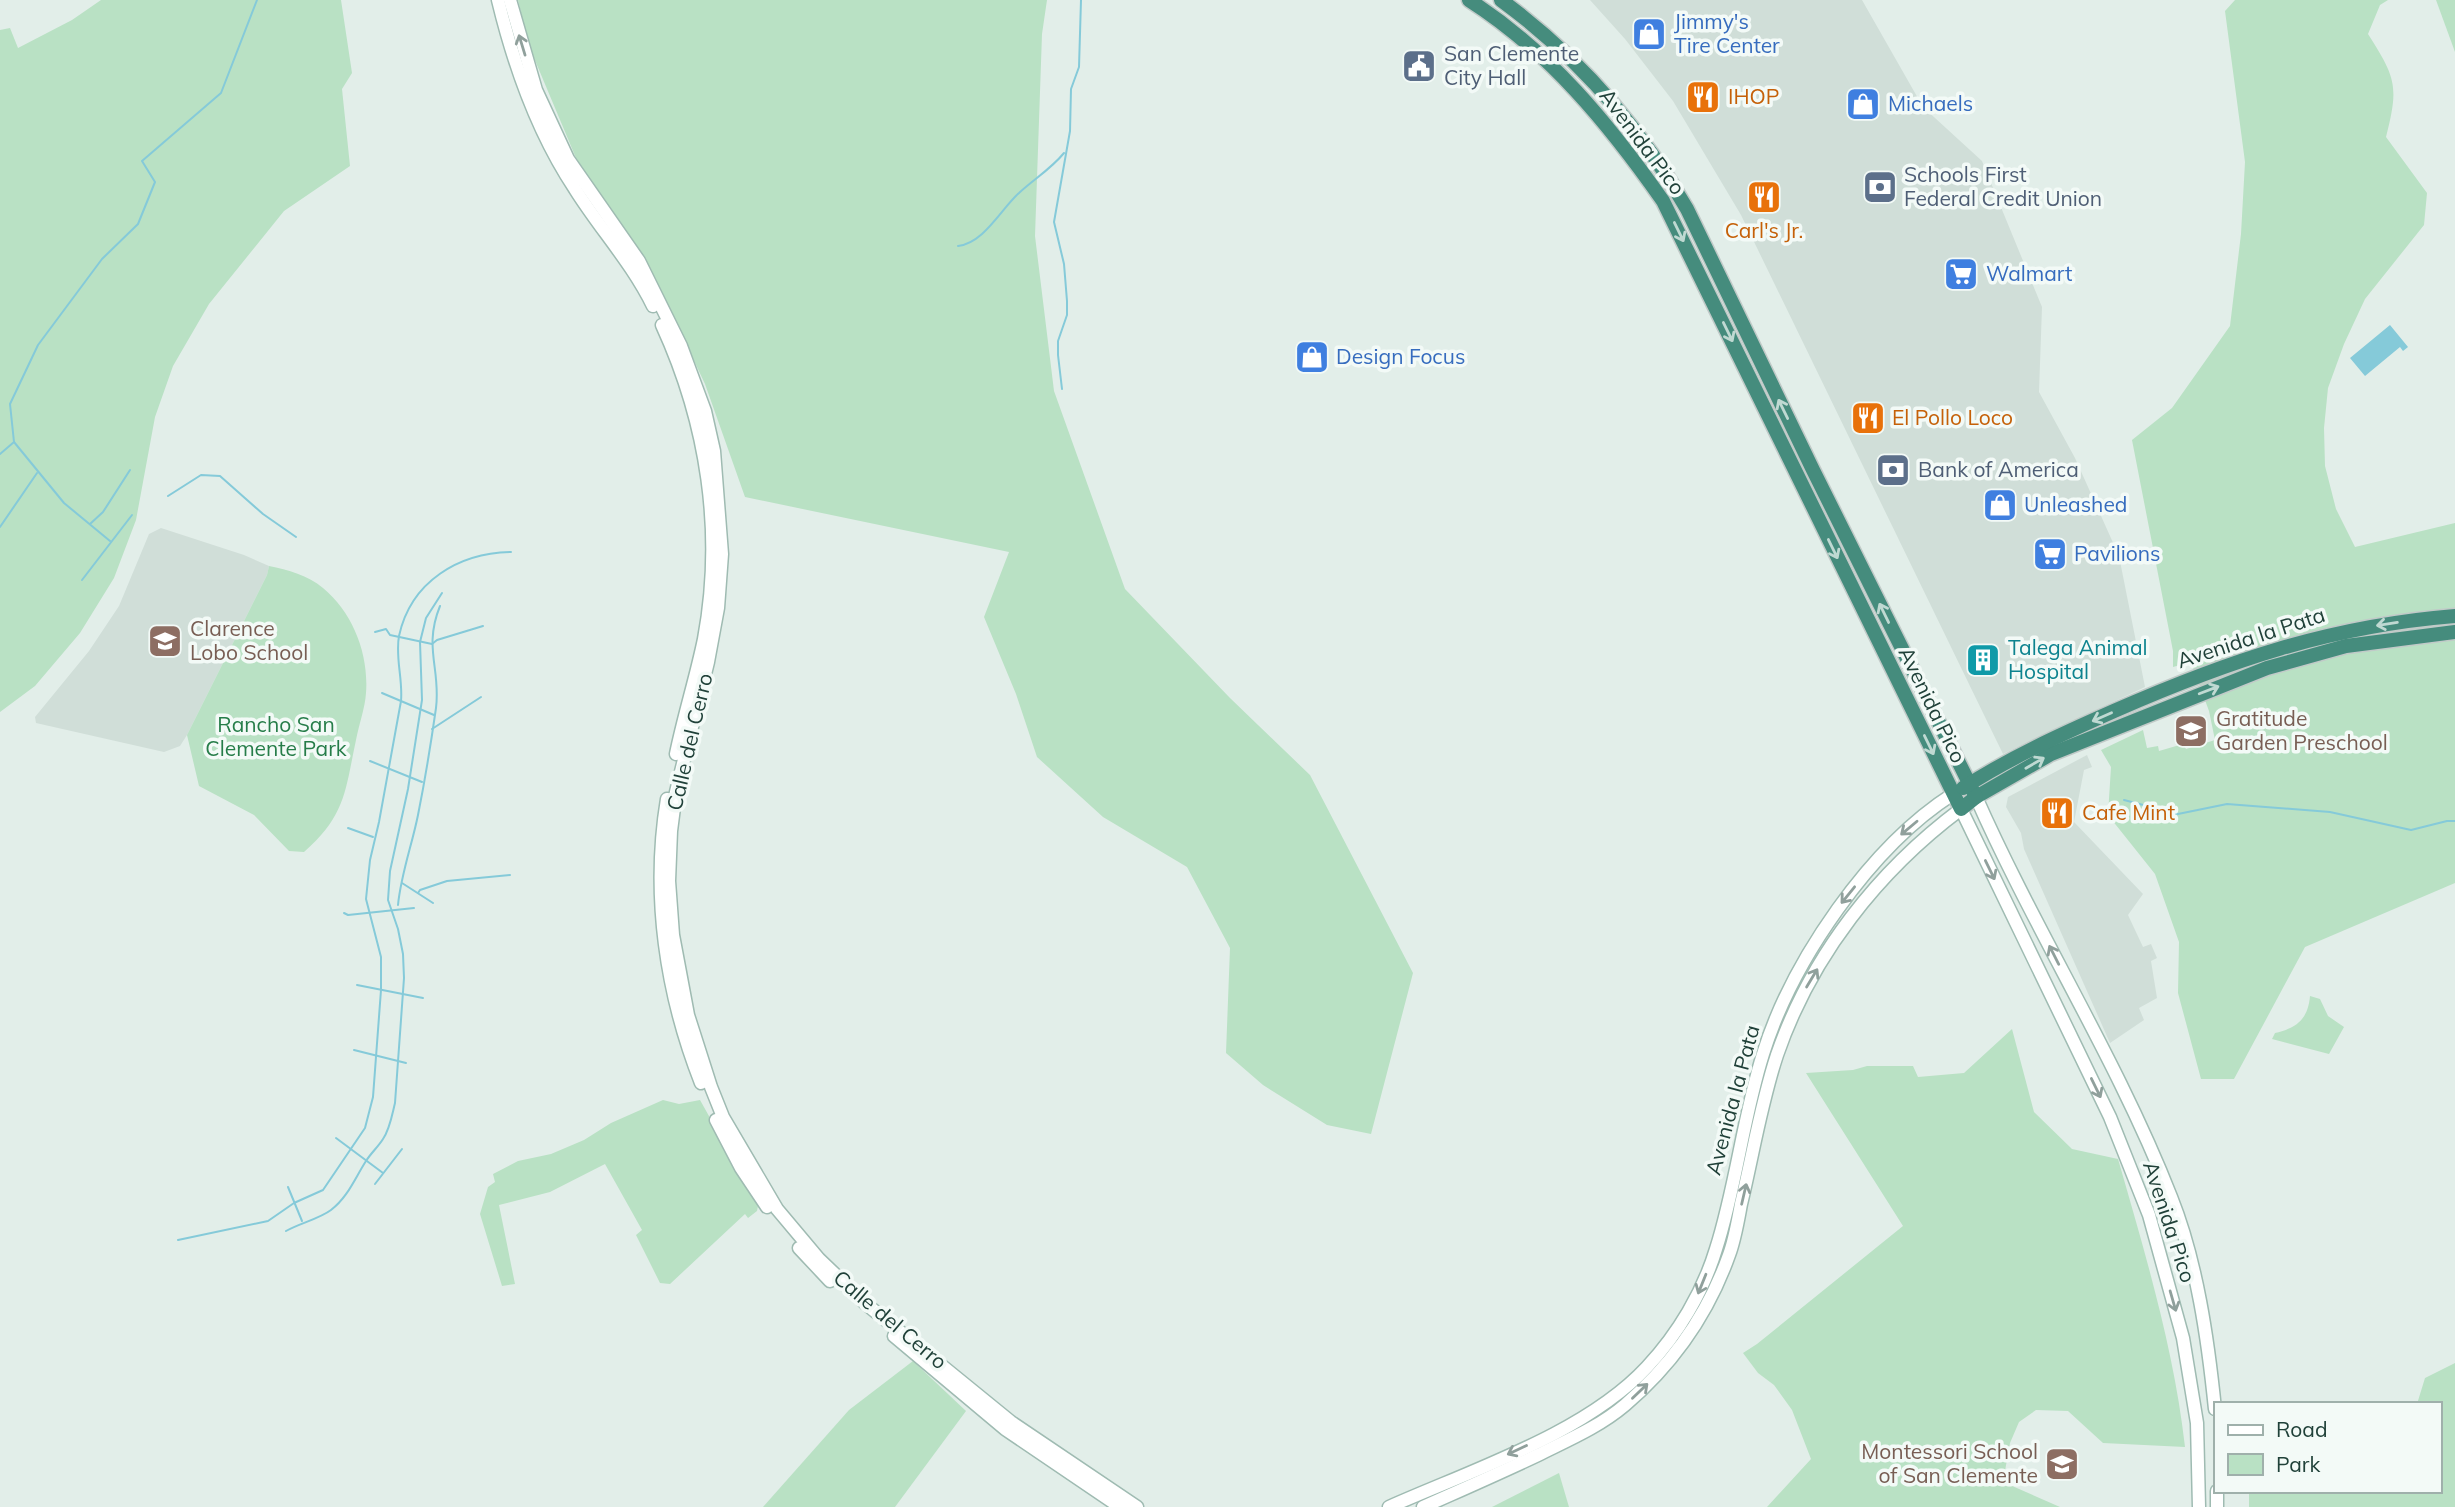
<svg xmlns="http://www.w3.org/2000/svg" width="2455" height="1507" font-family="Mulish,sans-serif">
<style>
.built{fill:#d0ded8}
.green{fill:#b9e1c4}
.water{fill:#85cad9}
.lines{fill:none;stroke-linecap:round;stroke-linejoin:round}
.stream{stroke:#85cad9;stroke-width:2}
.secondary-casing{stroke:#9fbbb2;stroke-width:15}
.trunk-casing{stroke:#c1cac8;stroke-width:17}
.secondary{stroke:#fff;stroke-width:12}
.trunk{stroke:#458c7d;stroke-width:14}
.oneway{stroke:#90a09c}
.oneway2{stroke:#bfd9d2}
.labels{text-anchor:middle;stroke-width:7;stroke-linejoin:round;paint-order:stroke}
.shop-label{font-size:21px;fill:#366cbe;stroke:#f3faf7;text-anchor:start}
.service-label{font-size:21px;fill:#4e5e75;stroke:#f3faf7;text-anchor:start}
.food-label{font-size:21px;fill:#c56008;stroke:#f3faf7;text-anchor:start}
.street-label{font-size:21px;fill:#204139;stroke:#f3faf7}
.education-label{font-size:21px;fill:#785e54;stroke:#f3faf7;text-anchor:start}
.culture-label{font-size:21px;fill:#0d838f;stroke:#f3faf7;text-anchor:start}
.park-label{font-size:21px;fill:#267d49;stroke:#f3faf7}
</style>
<rect width="100%" height="100%" fill="#e2eee9"/>
<g class="built">
<path d="M1590 0H1862L1923 107 1982 161 2042 307 2039 392 2075 458 2119 556 2145 687 2003 754 1741 215 1673 101 1625 39Z"/>
<path d="M161 528 244 555 269 566 267 575 187 735 180 746 164 752 36 723 35 717 89 651 119 606 149 534Z"/>
<path d="M2087 755 2092 767 2084 770 2074 822 2143 894 2128 915 2143 947 2151 944 2157 958 2151 961 2157 998 2139 1008 2144 1020 2110 1043 2024 849 2021 833 2006 807 2008 797Z"/>
</g>
<g class="green">
<path d="M101 0H341L352 73 342 89 350 166 284 211 209 304 173 366 155 417 136 520 114 578 80 633 35 686 0 712V30L10 28 18 48 72 20Z"/>
<path d="M518 0H1047L1042 34 1035 236 1054 391 1125 589 1230 698 1310 775 1413 973 1371 1134 1327 1125 1263 1085 1226 1053 1230 948 1187 867 1103 817 1037 757 1016 694 984 617 1009 552 745 497 705 384 656 280 576 158 529 46Z"/>
<path d="M2235 0H2388L2380 5 2368 34C2396 78 2399 86 2386 137L2427 193 2424 225 2365 299 2344 344 2328 388 2324 428 2325 466 2336 509 2355 547 2455 523V883L2305 947 2234 1079H2201L2178 993 2179 942 2155 874 2108 815 2111 767 2101 750 2143 730 2147 748 2158 746 2159 751 2183 744 2186 749 2215 740 2209 711 2191 662 2173 667V651L2132 440 2172 408 2230 326 2241 234 2245 162 2225 11Z"/>
<path d="M2436 0H2455V52Z"/>
<path d="M269 566C288 570 308 575 323 588 353 613 369 654 366 693 365 708 359 724 356 740 345 791 346 815 304 852L289 851 254 815 199 786 187 735 267 575Z"/>
<path d="M2310 996 2320 999 2328 1016 2344 1027 2329 1054 2272 1039 2275 1033C2297 1028 2308 1019 2310 996Z"/>
<path d="M2012 1029 2034 1112 2072 1149 2118 1159C2145 1253 2174 1349 2185 1447L2103 1443 2068 1411 2036 1410 2019 1422 2010 1443 2003 1482 2060 1507H1767L1811 1459 1792 1410 1774 1385 1758 1373 1743 1353 1757 1344 1903 1226 1806 1073 1853 1070 1867 1066H1913L1918 1077 1964 1073Z"/>
<path d="M663 1100 679 1104 700 1100 756 1200 758 1206 757 1211 748 1218 745 1214 670 1284 660 1283 636 1235 642 1230 605 1164 550 1192 499 1205 515 1284 502 1286 480 1214 488 1187 495 1182 493 1174 518 1161 551 1154 584 1140 611 1123Z"/>
<path d="M913 1361 966 1411 895 1507H763L849 1410Z"/>
<path d="M2455 1363V1507H2249V1491H2439V1404H2417L2425 1378Z"/>
<path d="M1559 1473 1569 1507H1492Z"/>
</g>
<path class="water" d="M2390 325 2408 347 2403 351 2400 347 2365 376 2350 358Z"/>
<g class="lines">
<g class="stream">
<path d="M958 246C984 243 1001 209 1019 193 1034 179 1051 169 1064 153"/>
<path d="M1062 389 1058 355V341L1067 315V301L1064 264 1054 222 1070 131 1071 89 1079 67 1081 0"/>
<path d="M0 454 14 442"/>
<path d="M168 496 201 475 220 476 263 514 296 537"/>
<path d="M90 524 103 512 130 470"/>
<path d="M0 527 37 473"/>
<path d="M110 541 64 503 14 442 10 404 38 345 102 259 138 224 155 182 142 161 221 93 257 0"/>
<path d="M82 580 132 515"/>
<path d="M375 632 386 629 390 635 432 644 437 640 483 626"/>
<path d="M382 693 434 715"/>
<path d="M432 729 481 697"/>
<path d="M370 761 422 782"/>
<path d="M2124 800 2178 814 2227 804 2330 812 2411 830 2447 821H2455"/>
<path d="M348 828 373 837"/>
<path d="M402 883 433 903"/>
<path d="M418 893 420 890 447 881 510 875"/>
<path d="M398 905C401 874 412 845 418 815 425 780 431 743 436 708 441 669 423 648 440 606"/>
<path d="M344 913 348 915 414 908"/>
<path d="M357 985 423 998"/>
<path d="M354 1050 406 1063"/>
<path d="M336 1138 383 1173"/>
<path d="M375 1184 402 1149"/>
<path d="M288 1187 302 1221"/>
<path d="M286 1231C300 1223 319 1219 331 1210 348 1197 355 1178 366 1161 371 1153 378 1147 383 1139 390 1129 392 1115 395 1103L404 978 403 954 398 929 388 900 390 871 408 789 422 700 420 642 426 618 442 593"/>
<path d="M178 1240 268 1221 294 1203 323 1190 365 1128 373 1097 381 990V957L366 899 370 860 379 822 401 701C403 679 395 657 399 636 411 581 459 553 511 552"/>
</g>
<g class="secondary-casing">
<g id="secondary">
<path d="M498 0C514 66 537 132 575 189 600 229 632 263 653 306"/>
<path d="M510 0 536 90 568 159 639 261 681 346 705 411 714 451 722 554 718 608 708 662 676 792 671 831 669 881 673 935 688 1015 711 1087 723 1117 777 1209 819 1259 866 1304 1011 1422 1137 1507"/>
<path d="M662 325C707 423 724 532 704 639 696 678 684 715 676 754"/>
<path d="M1976 797C2036 933 2117 1059 2171 1197 2197 1262 2208 1340 2215 1409"/>
<path d="M667 799C651 895 666 994 701 1083"/>
<path d="M716 1120 741 1168 767 1207"/>
<path d="M799 1248 830 1281"/>
<path d="M894 1336 1005 1429 1120 1507"/>
<path d="M1389 1507C1472 1470 1586 1433 1647 1367 1678 1334 1703 1292 1716 1249 1736 1187 1743 1117 1763 1054 1792 961 1870 847 1953 794"/>
<path d="M1423 1507C1461 1490 1500 1473 1538 1455 1568 1440 1599 1427 1625 1405 1673 1364 1708 1314 1729 1255 1735 1239 1738 1220 1741 1204 1753 1154 1761 1103 1777 1055 1811 956 1878 871 1961 809L2110 1117 2149 1215 2183 1338 2197 1423 2199 1507"/>
<path d="M2217 1507V1491"/>
</g>
</g>
<g class="trunk-casing">
<g id="trunk">
<path d="M1469 0C1549 51 1609 124 1663 201L1961 809 1976 797 2051 754 2267 668 2346 646 2455 632"/>
<path d="M1501 0C1577 56 1640 127 1687 209L1813 470 1976 797"/>
<path d="M1963 788C2011 757 2062 734 2114 711 2228 661 2330 626 2455 616"/>
</g>
</g>
<use href="#secondary" class="secondary"/>
<use href="#trunk" class="trunk"/>
</g>
<defs><path id="oneway-shaft" d="M-6 0H5M1.5-3L5.5 0L1.5 3" fill="none" stroke-width="1.6" stroke-linecap="round" stroke-linejoin="round" transform="scale(1.75)"/></defs>
<g class="oneway">
<use href="#oneway-shaft" transform="translate(522 45) rotate(-107)"/>
<use href="#oneway-shaft" transform="translate(1909 828) rotate(140)"/>
<use href="#oneway-shaft" transform="translate(1990 870) rotate(64)"/>
<use href="#oneway-shaft" transform="translate(1848 895) rotate(129)"/>
<use href="#oneway-shaft" transform="translate(2054 955) rotate(-117)"/>
<use href="#oneway-shaft" transform="translate(1812 978) rotate(-59)"/>
<use href="#oneway-shaft" transform="translate(2096 1088) rotate(64)"/>
<use href="#oneway-shaft" transform="translate(1744 1194) rotate(-77)"/>
<use href="#oneway-shaft" transform="translate(1702 1284) rotate(112)"/>
<use href="#oneway-shaft" transform="translate(2173 1301) rotate(74)"/>
<use href="#oneway-shaft" transform="translate(1640 1391) rotate(-44)"/>
<use href="#oneway-shaft" transform="translate(1517 1450) rotate(155)"/>
</g>
<g class="oneway2">
<use href="#oneway-shaft" transform="translate(1679 232) rotate(64)"/>
<use href="#oneway-shaft" transform="translate(1728 332) rotate(64)"/>
<use href="#oneway-shaft" transform="translate(1783 409) rotate(-116)"/>
<use href="#oneway-shaft" transform="translate(1833 549) rotate(64)"/>
<use href="#oneway-shaft" transform="translate(1884 613) rotate(-116)"/>
<use href="#oneway-shaft" transform="translate(2387 624) rotate(171)"/>
<use href="#oneway-shaft" transform="translate(2209 690) rotate(-21)"/>
<use href="#oneway-shaft" transform="translate(2102 717) rotate(156)"/>
<use href="#oneway-shaft" transform="translate(1929 745) rotate(64)"/>
<use href="#oneway-shaft" transform="translate(2035 763) rotate(-30)"/>
</g>
<defs>
<g id="shop-square" transform="scale(1.75)"><rect x="-9" y="-9" width="18" height="18" rx="4" fill="#3f7fe0" stroke="#f3faf7"/><path d="M-5-2.5h2.3a2.7 3.5 0 0 1 5.4 0H5L5.5 6h-11ZM-1.5-2.5h3a1.5 2.3 0 0 0-3 0Z" fill="#fff"/></g>
<g id="civic-square" transform="scale(1.75)"><rect x="-9" y="-9" width="18" height="18" rx="4" fill="#5c6f8a" stroke="#f3faf7"/><path d="M-.6-6.5H3V-4.5H.6V-3L4-1V1h2V6H-6V1h2V-1L-.6-3ZM-1.2 2.5V6h2.4V2.5Z" fill="#fff"/></g>
<g id="restaurant-square" transform="scale(1.75)"><rect x="-9" y="-9" width="18" height="18" rx="4" fill="#e8710a" stroke="#f3faf7"/><path d="M-5-6h1v4h1v-4h1v4h1v-4h1v5L-1.5 .5V6h-2V.5L-5-1ZM5-6V6H3V1.5H1.5Q1.5-4 5-6Z" fill="#fff"/></g>
<g id="bank-square" transform="scale(1.75)"><rect x="-9" y="-9" width="18" height="18" rx="4" fill="#5c6f8a" stroke="#f3faf7"/><path d="M-6-4H6V4H-6ZM0-2.3a2.3 2.3 0 1 0 0 4.6a2.3 2.3 0 1 0 0-4.6Z" fill="#fff"/></g>
<g id="supermarket-square" transform="scale(1.75)"><rect x="-9" y="-9" width="18" height="18" rx="4" fill="#3f7fe0" stroke="#f3faf7"/><path d="M-6-5.5h2.5l.6 2H6L4.5 2H-2.5L-4.4-4H-6ZM-1.5 3.2a1.3 1.3 0 1 0 .1 0ZM3 3.2a1.3 1.3 0 1 0 .1 0Z" fill="#fff"/></g>
<g id="school-square" transform="scale(1.75)"><rect x="-9" y="-9" width="18" height="18" rx="4" fill="#8d6e63" stroke="#f3faf7"/><path d="M0-5L7-2L0 1L-7-2ZM-4 1L0 2.5L4 1V4Q0 6-4 4Z" fill="#fff"/></g>
<g id="building-square" transform="scale(1.75)"><rect x="-9" y="-9" width="18" height="18" rx="4" fill="#0f9aa8" stroke="#f3faf7"/><path d="M-4-6H4V6H1V3H-1V6H-4ZM-2.5-4.3h1.7v1.8h-1.7ZM.8-4.3h1.7v1.8H.8ZM-2.5-1h1.7V.8h-1.7ZM.8-1h1.7V.8H.8Z" fill="#fff"/></g>
</defs>
<g fill-rule="evenodd">
<use href="#shop-square" x="1649" y="34"/>
<use href="#civic-square" x="1419" y="66"/>
<use href="#restaurant-square" x="1703" y="97"/>
<use href="#shop-square" x="1863" y="104"/>
<use href="#bank-square" x="1880" y="187"/>
<use href="#restaurant-square" x="1764" y="197"/>
<use href="#supermarket-square" x="1961" y="274"/>
<use href="#shop-square" x="1312" y="357"/>
<use href="#restaurant-square" x="1868" y="418"/>
<use href="#bank-square" x="1893" y="470"/>
<use href="#shop-square" x="2000" y="505"/>
<use href="#supermarket-square" x="2050" y="554"/>
<use href="#school-square" x="165" y="641"/>
<use href="#building-square" x="1983" y="660"/>
<use href="#school-square" x="2191" y="731"/>
<use href="#restaurant-square" x="2057" y="813"/>
<use href="#school-square" x="2062" y="1464"/>
</g>
<g class="labels">
<g class="shop-label">
<text x="1674" y="29">Jimmy's<tspan x="1674" dy="24">Tire Center</tspan></text>
<text x="1888" y="111">Michaels</text>
<text x="1986" y="281">Walmart</text>
<text x="1336" y="364">Design Focus</text>
<text x="2024" y="512">Unleashed</text>
<text x="2074" y="561">Pavilions</text>
</g>
<g class="service-label">
<text x="1444" y="61">San Clemente<tspan x="1444" dy="24">City Hall</tspan></text>
<text x="1904" y="182">Schools First<tspan x="1904" dy="24">Federal Credit Union</tspan></text>
<text x="1918" y="477">Bank of America</text>
</g>
<g class="food-label">
<text x="1728" y="104">IHOP</text>
<text x="1764" y="238" text-anchor="middle">Carl's Jr.</text>
<text x="1892" y="425">El Pollo Loco</text>
<text x="2082" y="820">Cafe Mint</text>
</g>
<g class="street-label">
<text transform="translate(1642 142) rotate(53)" y="7">Avenida Pico</text>
<text transform="translate(2251 638) rotate(-18)" y="7">Avenida la Pata</text>
<text transform="translate(1932 705) rotate(64)" y="7">Avenida Pico</text>
<text transform="translate(690 742) rotate(-77)" y="7">Calle del Cerro</text>
<text transform="translate(1733 1100) rotate(-75)" y="7">Avenida la Pata</text>
<text transform="translate(2169 1222) rotate(72)" y="7">Avenida Pico</text>
<text transform="translate(890 1320) rotate(40)" y="7">Calle del Cerro</text>
</g>
<g class="education-label">
<text x="190" y="636">Clarence<tspan x="190" dy="24">Lobo School</tspan></text>
<text x="2216" y="726">Gratitude<tspan x="2216" dy="24">Garden Preschool</tspan></text>
<text x="2038" y="1459" text-anchor="end">Montessori School<tspan x="2038" dy="24">of San Clemente</tspan></text>
</g>
<g class="culture-label">
<text x="2008" y="655">Talega Animal<tspan x="2008" dy="24">Hospital</tspan></text>
</g>
<g class="park-label">
<text x="276" y="732">Rancho San<tspan x="276" dy="24">Clemente Park</tspan></text>
</g>
</g>
<rect x="2214" y="1402" width="228" height="91" fill="#f3faf7" stroke="#9fb0ab" stroke-width="2"/>
<rect x="2228" y="1425" width="35" height="10" fill="#ffffff" stroke="#9fb0ab" stroke-width="2"/>
<text x="2276" y="1437" font-size="21" fill="#204139">Road</text>
<rect x="2228" y="1454" width="35" height="21" fill="#b9e1c4" stroke="#9fb0ab" stroke-width="2"/>
<text x="2276" y="1472" font-size="21" fill="#204139">Park</text>
</svg>
